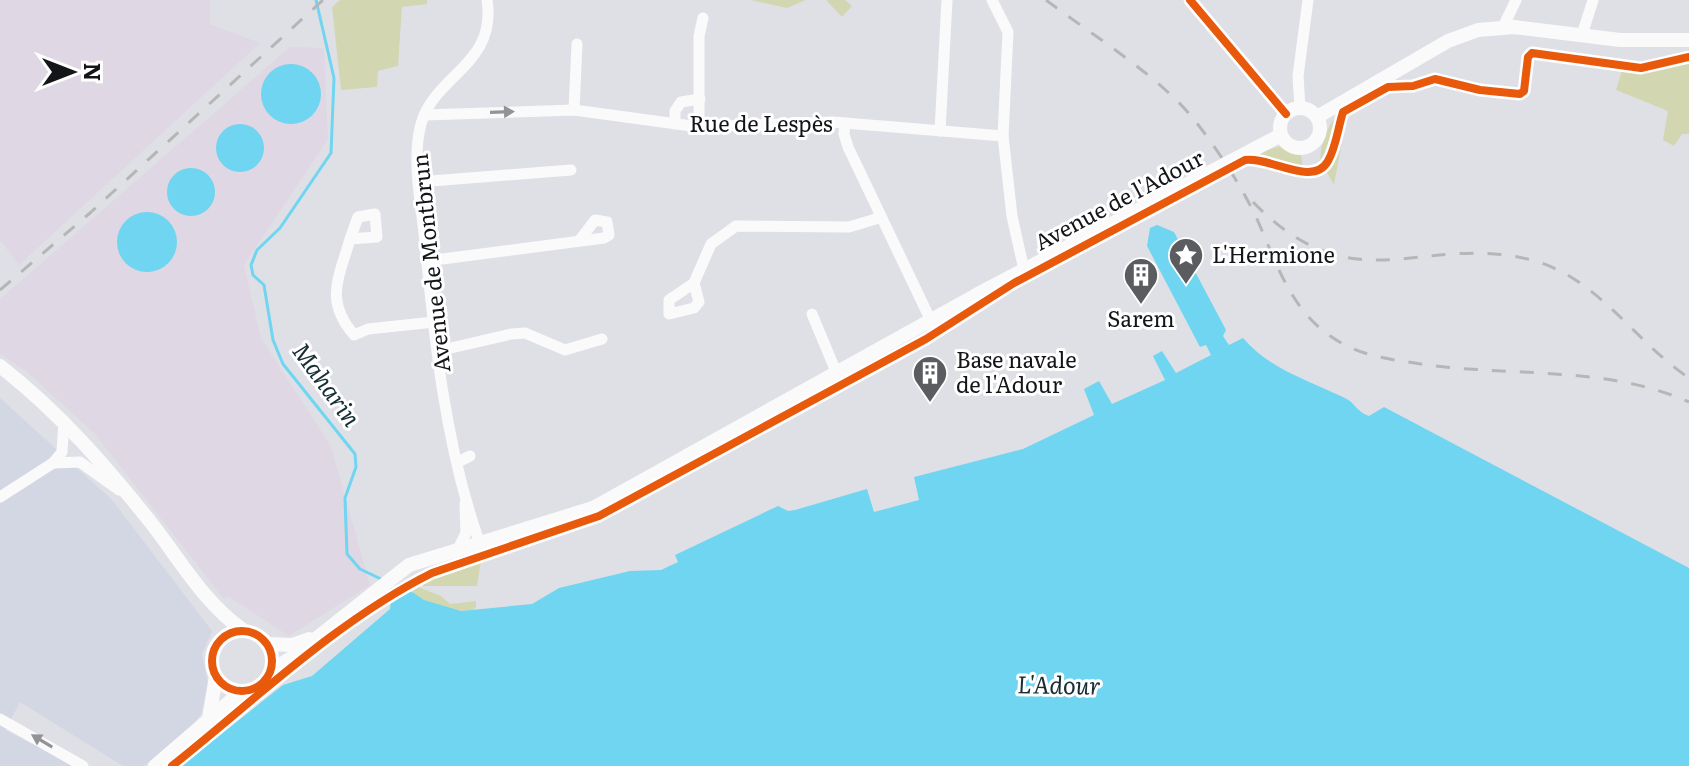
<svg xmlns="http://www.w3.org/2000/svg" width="1689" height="766" font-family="Literata,serif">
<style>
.built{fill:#d3d6e3}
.industrial{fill:#dfd7e3}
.green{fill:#d2d7b1}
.water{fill:#6fd5f0}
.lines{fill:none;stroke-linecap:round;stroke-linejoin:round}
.stream{stroke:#6fd5f0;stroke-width:3}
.minor{stroke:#fafafb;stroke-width:11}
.major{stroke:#fafafb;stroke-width:14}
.rail{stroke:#b6b6b7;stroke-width:3;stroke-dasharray:14 14;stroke-linecap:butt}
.cycleway-casing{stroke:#fff;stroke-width:13}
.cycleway{stroke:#e8590c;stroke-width:8}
.oneway{fill:#929395}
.labels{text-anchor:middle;stroke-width:6;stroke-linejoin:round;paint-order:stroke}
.street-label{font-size:22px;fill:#141518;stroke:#fff}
.poi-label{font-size:22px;fill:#141518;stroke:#fff;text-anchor:start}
.water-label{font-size:24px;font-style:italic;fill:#172e35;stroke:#fff}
</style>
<rect width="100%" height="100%" fill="#dfe0e6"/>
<path class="built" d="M0 398 112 500 212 631 202 654 208 684 201 714 193 725 144 766H123L20 702 5 730 77 766H0Z"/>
<g class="industrial">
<path d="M0 0H210V24L260 43 19 265 0 240Z"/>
<path d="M290 47 324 48 328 139 244 265 261 338 331 446 370 585 289 636 229 597 223 598 95 434 26 371 0 354V299Z"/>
</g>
<g class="green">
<path d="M340 0H427V4L402 7 398 66 378 71 377 87 341 90 332 7Z"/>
<path d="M751 0H806L787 8Z"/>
<path d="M826 0H845L852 6 842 17Z"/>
<path d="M1673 63H1689V134H1682L1674 146 1663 140 1668 111 1616 90 1623 67 1641 71Z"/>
<path d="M1348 108 1334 185 1326 171Z"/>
<path d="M1340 112 1327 156 1321 163C1318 148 1328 124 1340 112Z"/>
<path d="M1281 146 1301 154 1303 169 1254 154Z"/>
<path d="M481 561 477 586H423L422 581 428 578Z"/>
<path d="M418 587 441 596 450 604 476 601V608C460 617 422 602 412 592Z"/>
</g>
<g class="water">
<circle cx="291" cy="94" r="30"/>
<circle cx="240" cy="148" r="24"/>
<circle cx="191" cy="192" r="24"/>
<circle cx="147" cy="242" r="30"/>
<path d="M1157 225 1174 232 1226 330 1223 336 1229 345 1243 338C1269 369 1310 381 1345 398 1355 403 1357 412 1369 416L1384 407 1689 568V766H181L283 685 312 676 390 609 391 599 409 590 424 600 461 611 532 604 559 588 630 571 661 570 678 562 675 555 778 506 788 511 795 510 867 489 874 512 919 500 914 477 1023 449 1094 415 1084 389 1099 381 1112 404 1165 380 1153 356 1162 351 1176 373 1211 355 1206 345 1200 347 1147 246 1150 228Z"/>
</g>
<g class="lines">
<g class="stream">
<path d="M316 0 334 78 331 153 280 228 257 250 251 265 253 275 264 285 273 340 283 364 355 454 356 467 345 498 347 554 360 569 383 580"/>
<path d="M388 586 399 597"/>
</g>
<g class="minor">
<path d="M992 0 1008 32 1003 136 1012 216 1024 270"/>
<path d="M1190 0 1286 114"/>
<path d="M1503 27 1516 0"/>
<path d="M1582 35 1593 0"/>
<path d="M1300 108 1298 76 1308 0"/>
<path d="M574 110 577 44"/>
<path d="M424 115 574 110 699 127 833 122 1003 136"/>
<path d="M845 123 844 134 848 147 932 323"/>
<path d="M675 124V111L681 102 700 99"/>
<path d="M699 127V36L703 18"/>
<path d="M940 131 947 0"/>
<path d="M419 182 571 170"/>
<path d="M350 239 358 217 375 214 377 237 350 239C339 278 324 300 354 335L368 329 434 322"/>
<path d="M427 261 604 238 609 235 607 222 595 220 579 241"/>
<path d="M694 283 699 302 694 308 669 314V300L694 283 711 244 736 226 849 227 879 218"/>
<path d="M812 314 837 374"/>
<path d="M438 351 511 334 525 333 565 350 602 339"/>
<path d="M458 462 470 456"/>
<path d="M53 463 80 462 119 490"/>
<path d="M0 497 53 463 62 452 64 421"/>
<path d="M480 544C445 446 434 337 424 233 420 199 412 157 421 124 435 74 497 65 487 0"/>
<path d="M457 551 466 533 465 503"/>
<path d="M0 719 83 766"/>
</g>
<g class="major">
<circle cx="1300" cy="128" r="20"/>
<path d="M1317 117 1448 41 1478 30 1514 27 1620 40H1689"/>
<path d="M0 366C59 412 106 466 152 524 180 560 205 604 243 630"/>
<circle cx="242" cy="661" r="30"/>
<path d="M267 644 292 645 309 639"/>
<path d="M271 670 293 657 409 565 593 508 978 294 1281 135"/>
<path d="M209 719 216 676"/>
<path d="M155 766 242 691"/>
</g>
<g class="rail">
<path d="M1046 0C1091 34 1157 75 1192 117 1216 147 1241 185 1257 219 1279 269 1293 318 1345 345 1368 357 1395 360 1421 364 1508 377 1606 365 1689 402"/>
<path d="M1253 202C1356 308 1424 230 1535 261 1600 280 1635 342 1689 378"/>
<path d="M0 290 90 213 323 0"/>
</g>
<g class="cycleway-casing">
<g id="cycleway">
<path d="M1190 0 1286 114"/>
<circle cx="242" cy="661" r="30"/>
<path d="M172 766C255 700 336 621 432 573L599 516 926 339 1014 283 1245 160C1269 156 1313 188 1328 161 1336 147 1338 128 1343 112L1388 87 1413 86 1435 79 1480 90 1520 94 1524 91 1528 57 1532 53 1641 68 1689 57"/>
</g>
</g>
<use href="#cycleway" class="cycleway"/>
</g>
<defs><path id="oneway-solid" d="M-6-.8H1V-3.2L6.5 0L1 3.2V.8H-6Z" transform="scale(2)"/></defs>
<g class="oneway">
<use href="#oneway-solid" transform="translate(502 112) rotate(-2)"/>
<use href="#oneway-solid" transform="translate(42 741) rotate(-149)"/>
</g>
<defs>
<g id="sight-pin" transform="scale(1.8)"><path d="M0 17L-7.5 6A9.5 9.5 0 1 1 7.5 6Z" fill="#5b5c60" stroke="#fff"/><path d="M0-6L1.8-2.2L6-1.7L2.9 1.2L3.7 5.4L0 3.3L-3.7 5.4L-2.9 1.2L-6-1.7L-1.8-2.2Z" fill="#fff"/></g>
<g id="building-pin" transform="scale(1.8)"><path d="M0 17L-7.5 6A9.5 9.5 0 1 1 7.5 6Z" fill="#5b5c60" stroke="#fff"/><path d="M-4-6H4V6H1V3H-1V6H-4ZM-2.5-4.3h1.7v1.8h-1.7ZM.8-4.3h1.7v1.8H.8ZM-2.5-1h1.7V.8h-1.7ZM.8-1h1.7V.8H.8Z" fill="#fff"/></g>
</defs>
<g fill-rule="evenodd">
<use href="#sight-pin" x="1186" y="255"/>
<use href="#building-pin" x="1141" y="275"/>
<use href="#building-pin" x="930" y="373"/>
</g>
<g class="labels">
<g class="street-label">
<text x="761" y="132">Rue de Lespès</text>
<text transform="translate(1119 200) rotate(-28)" y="8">Avenue de l'Adour</text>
<text transform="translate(431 263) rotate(-96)" y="8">Avenue de Montbrun</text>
</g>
<g class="poi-label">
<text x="1212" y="263">L'Hermione</text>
<text x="1141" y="327" text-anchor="middle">Sarem</text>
<text x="956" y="368">Base navale<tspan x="956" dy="25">de l'Adour</tspan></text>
</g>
<g class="water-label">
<text transform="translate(326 385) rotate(54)" y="8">Maharin</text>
<text transform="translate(1059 686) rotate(1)" y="8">L'Adour</text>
</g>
</g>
<g transform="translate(72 72) rotate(90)" stroke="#ffffff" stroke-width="6" paint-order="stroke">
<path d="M0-6L14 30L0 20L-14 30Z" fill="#141518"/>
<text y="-12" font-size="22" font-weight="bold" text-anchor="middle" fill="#141518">N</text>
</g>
</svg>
